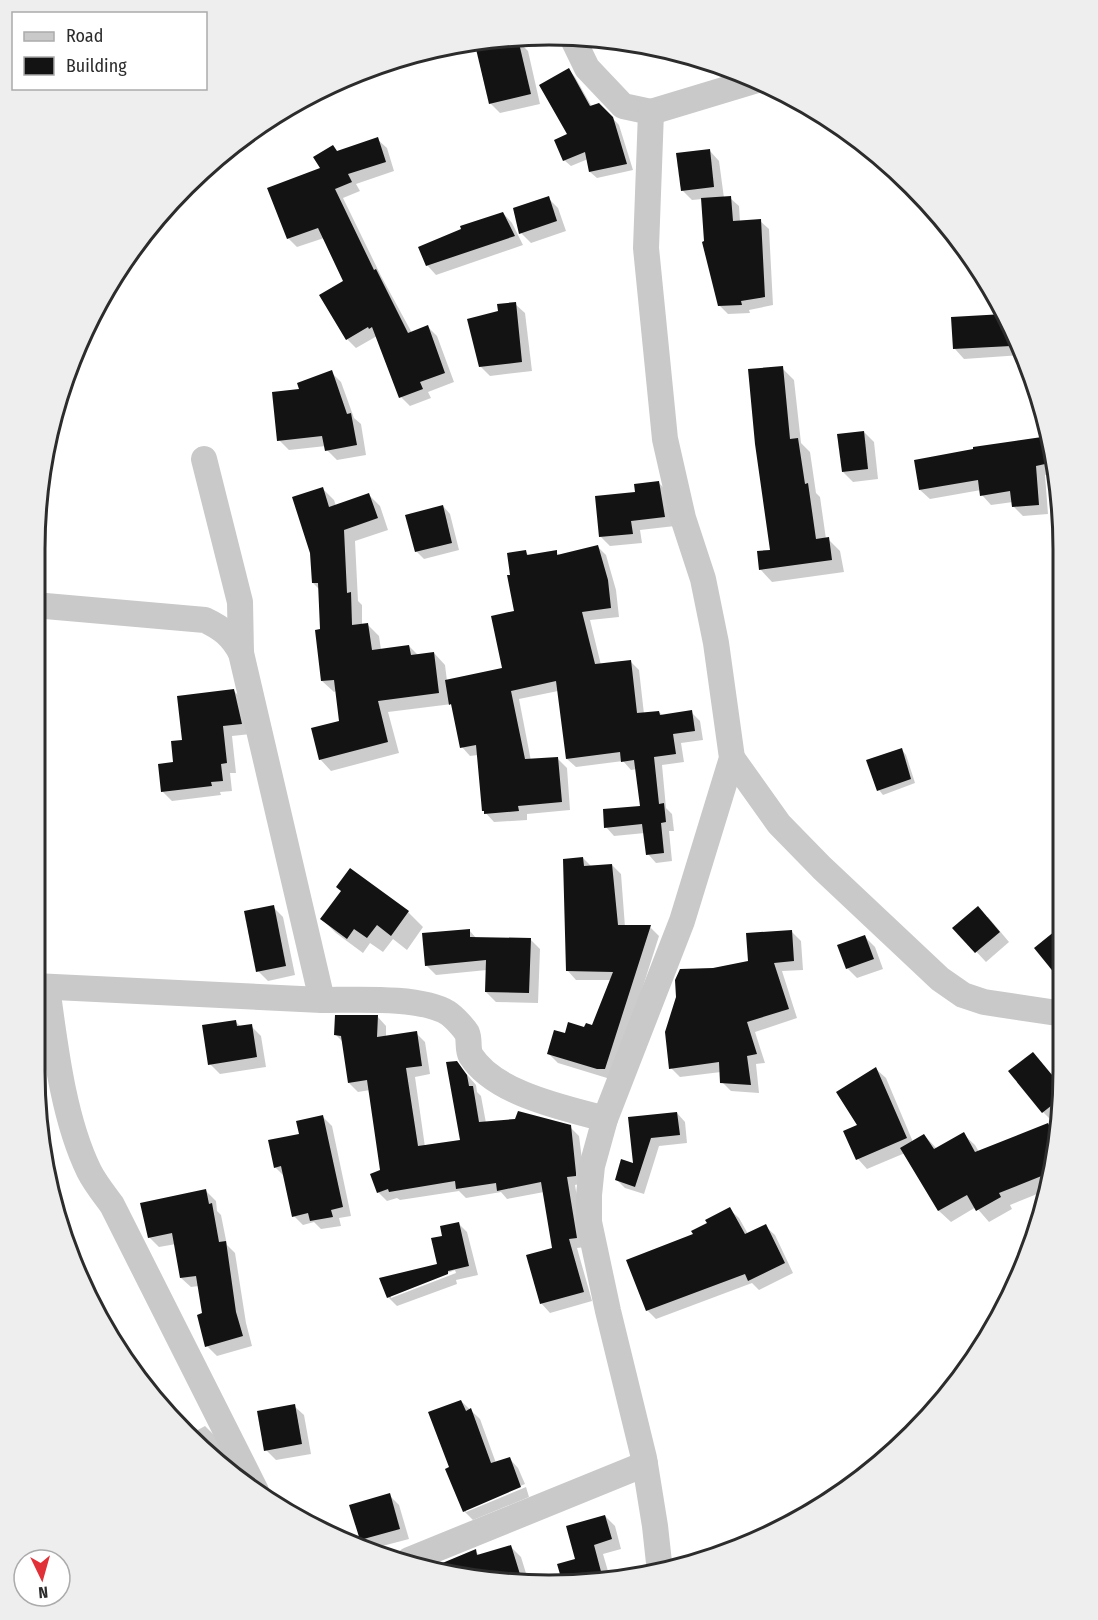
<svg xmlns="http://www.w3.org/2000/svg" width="1098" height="1620" font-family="'Fira Sans Condensed',sans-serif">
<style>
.shadow{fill:#0003;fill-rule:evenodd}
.building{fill:#131313}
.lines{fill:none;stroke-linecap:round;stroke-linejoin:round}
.minor{stroke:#c9c9c9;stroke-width:26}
.rim{fill:none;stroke:#2c2c2c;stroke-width:3}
</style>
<rect width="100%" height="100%" fill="#fff"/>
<g class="shadow">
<path d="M549 35 569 36 535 47 525 37Z"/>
<path d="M518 41 528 51 540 104 500 113 490 103Z"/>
<path d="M569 70 575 77 592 107 599 104 619 125 633 170 597 178 590 172 588 159 571 166 564 160 569 135Z"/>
<path d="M377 139 387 148 394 171 356 184 360 191 343 198 381 276 412 333 428 327 437 336 454 382 428 392 431 398 410 406 401 397 377 336 356 348 347 339 345 281 324 238 297 247 288 238 322 168 338 152Z"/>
<path d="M710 151 719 161 724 198H730L739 206 740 222 760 221 769 229 773 305 749 310 750 313 728 314 720 306 706 242 703 199 692 200 682 190Z"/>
<path d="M548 198 558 208 566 231 531 243 521 233 515 209Z"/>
<path d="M503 213 512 223 523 245 436 275 427 265Z"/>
<path d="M515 304 525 313 532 371 490 376 480 366 499 312Z"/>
<path d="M1005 315 1019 342 1020 355 964 359 955 349 952 319Z"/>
<path d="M782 368 794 380 801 443 810 452 816 493 820 497 826 539H828L840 551 844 572 772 582 760 569 772 551Z"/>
<path d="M331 372 341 382 354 418 361 424 366 455 337 460 327 450 326 446 289 450 279 440 301 390Z"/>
<path d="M864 432 874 442 878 479 853 482 843 472Z"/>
<path d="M1050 438 1054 448 1056 473 1045 475 1048 514 1023 516 1013 506V502L991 505 982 495 981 490 930 499 920 490 997 445Z"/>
<path d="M659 483 669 493 675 526 640 530 642 543 610 546 600 536 637 493Z"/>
<path d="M323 489 334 500 336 506 369 495 380 506 388 530 355 541 358 601 362 605V625H368L379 636 381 650 409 646 418 655 434 653 445 665 447 681 504 669 516 612 511 576 526 552 529 556 556 552 560 556 597 546 606 555 616 590 619 617 590 620 601 665 630 661 639 670 644 714 659 712 663 716 691 712 700 721 703 740 681 743 684 762 662 765 666 808 672 814 674 831H669L672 861 656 863 648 854 645 833 614 836 606 827 642 807 637 769 631 770 623 761 576 767 567 759 558 691 519 699 531 761 558 759 567 768 570 810 527 814V820L494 822 483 810 478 755 470 756 462 747 452 704 388 712 399 753 331 771 320 759 340 722 336 691 334 692 322 681 320 590 313 583Z"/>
<path d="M443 506 450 514 459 550 424 559 416 551Z"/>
<path d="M233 690 243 700 251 734 232 736 236 773H230L232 791 220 792 221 795 172 801 162 791 184 741Z"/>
<path d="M902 750 906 755 915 783 883 795 879 790Z"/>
<path d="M583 858 592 867 612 865 621 874 625 927H650L659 936 614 1078H607L558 1063 549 1054 566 1035 593 1027 611 980H576L568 971Z"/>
<path d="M351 870 408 912 423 927 407 950 393 939 383 952 370 943 363 953 336 933 322 919 342 891Z"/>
<path d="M273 907 283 917 295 975 268 981 258 971Z"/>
<path d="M988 917 1009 942 986 962 954 928Z"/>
<path d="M469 930 477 939H530L540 949 538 1003 496 1002 486 992 487 970 436 975 426 965Z"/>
<path d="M792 932 801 941 803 970 782 971 797 1018 755 1032 765 1063 756 1064 759 1093 731 1091 722 1082 721 1072 680 1077 671 1068 714 969 749 963Z"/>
<path d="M865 937 875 947 883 969 857 978 847 968Z"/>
<path d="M377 1016 386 1026V1037L416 1033 425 1042 430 1074 415 1077 425 1147 462 1141 456 1062 476 1085 477 1092 481 1096 486 1123 570 1127 579 1136 585 1183 575 1185 585 1247 577 1248 592 1301 550 1313 541 1303 554 1249 544 1192 507 1199 501 1192 466 1198 459 1191 400 1200 397 1198 387 1201 378 1192 382 1171 370 1090 358 1092 349 1083 343 1042 336 1035Z"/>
<path d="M236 1022 241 1027 251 1026 261 1036 266 1067 220 1074 210 1064Z"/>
<path d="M1033 1054 1062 1087 1059 1117 1053 1122 1043 1112Z"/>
<path d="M876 1069 886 1078 913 1142 924 1135 937 1149 963 1134 975 1145 992 1175 1054 1171 1047 1190 1010 1205 1012 1209 989 1222 976 1207 951 1222 939 1211 905 1153 867 1169 858 1159 859 1126Z"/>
<path d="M677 1113 685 1122 687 1143 659 1146 644 1194 625 1188 616 1179 634 1165 630 1118Z"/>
<path d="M323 1117 332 1126 351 1216 339 1218 341 1226 321 1229 314 1222 303 1225 294 1216 285 1177 275 1167 301 1135Z"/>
<path d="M206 1191 216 1201 217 1211 221 1215 227 1245 235 1253 246 1323 252 1346 217 1356 207 1346 199 1286 191 1287 181 1278 176 1244 159 1247 149 1237Z"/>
<path d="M729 1209 739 1218 748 1234 765 1226 775 1235 793 1273 759 1290 752 1283 656 1319 647 1310 695 1235Z"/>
<path d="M458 1223 467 1232 478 1275 456 1280 457 1284 397 1306 388 1297 381 1279 439 1265 432 1239 444 1237 441 1227ZM455 1270 456 1273 391 1298V1295Z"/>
<path d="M461 1401 480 1419 496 1463 509 1458 518 1468 525 1484 466 1509V1512L526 1487 529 1497 473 1520 464 1511 451 1468Z"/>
<path d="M294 1406 304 1415 311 1454 276 1460 266 1450Z"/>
<path d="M205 1426 218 1439 236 1476 233 1477 192 1433Z"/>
<path d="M389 1495 399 1505 409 1539 371 1549 361 1539Z"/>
<path d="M605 1516 615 1526 621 1549 603 1554 610 1578 563 1581 559 1565 577 1560Z"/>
<path d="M511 1547 521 1557 529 1583 515 1584 443 1568 475 1551 480 1556Z"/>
<path d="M703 1555 692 1560V1556Z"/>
</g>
<g class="building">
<path d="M518 39 531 94 489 104 476 49Z"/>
<path d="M569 68 590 106 599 103 613 117 627 164 589 172 585 152 563 161 554 140 567 134 539 85Z"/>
<path d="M378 137 386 162 348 174 352 182 335 189 374 270 376 269 408 333 428 325 445 373 420 382 423 389 399 398 372 327 369 329 368 327 346 340 319 295 343 281 318 228 287 239 267 188 320 168 313 157 333 145 337 151Z"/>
<path d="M710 149 714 187 681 191 676 153Z"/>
<path d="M549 196 557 221 519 234 513 208Z"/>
<path d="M731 196 733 221 761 219 765 297 741 301 742 305 718 306 702 242 704 241 701 198Z"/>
<path d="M503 212 515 236 426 266 418 247 461 229 460 226Z"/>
<path d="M516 302 522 362 479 367 467 319 498 311 497 304Z"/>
<path d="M1004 314 1009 324 1011 346 953 349 951 317Z"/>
<path d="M783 366 790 439 798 438 805 484 808 483 816 539 829 537 832 560 759 570 757 551 770 550 755 444 748 369Z"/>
<path d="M332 370 347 414 351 413 357 445 325 451 322 436 277 441 272 392 299 389 297 383Z"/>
<path d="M864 431 868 469 842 472 837 434Z"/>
<path d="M1042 437 1045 464 1036 466 1039 505 1012 507 1010 491 980 496 978 480 919 490 914 460 973 449V447Z"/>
<path d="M659 481 665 517 631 521 633 534 599 537 595 496 635 492 634 484Z"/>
<path d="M323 487 329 507 369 493 378 518 344 530 347 593 351 592 352 625 368 623 372 650 409 645 411 655 434 652 439 693 378 701 388 742 319 760 311 728 339 721 334 680 321 681 315 630 320 629 318 583H312L310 553 292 497Z"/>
<path d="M443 505 452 543 415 552 405 515Z"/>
<path d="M598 545 608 580 611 608 582 612 595 664 631 660 637 713 659 711 660 715 692 710 695 731 673 734 676 754 654 757 659 804 664 803 666 822 661 823 664 853 646 855 642 824 604 828 603 809 640 806 634 760 621 762 620 752 566 759 556 681 511 691 525 759 558 757 562 802 518 806 519 811 484 814V811H482L476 745 460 748 451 704 449 705 445 680 502 668 491 616 514 611 507 575H510L507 553 526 550 527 555 557 550V555Z"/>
<path d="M234 689 242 724 223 726 227 763 221 764 223 781 211 782 212 786 161 792 158 764 173 762 171 741 182 740 177 696Z"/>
<path d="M902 748 911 779 877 791 866 760Z"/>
<path d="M583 857 584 866 612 864 618 925H651L605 1069H597L547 1054 554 1030 565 1033 568 1022 584 1027 586 1023 592 1025 613 972 566 971 563 859Z"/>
<path d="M350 868 409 911 391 936 377 925 367 938 354 929 347 939 320 919 341 891 336 887Z"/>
<path d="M274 905 286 966 256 972 244 911Z"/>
<path d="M978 906 1000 932 975 953 952 928Z"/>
<path d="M470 929V937L531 938 529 993 485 992 486 960 425 966 422 933Z"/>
<path d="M792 930 794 961 774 963 789 1009 747 1022 757 1054 747 1056 751 1085 720 1083 719 1062 669 1069 665 1032 676 997 675 980 680 969 713 968 748 961 746 933Z"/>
<path d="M1055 931 1064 942V985L1034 948Z"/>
<path d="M865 935 874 959 846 969 837 945Z"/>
<path d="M335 1015H378L377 1037 417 1031 422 1066 406 1068 418 1146 460 1140 446 1062 457 1061 467 1075 469 1086H473L479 1122 515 1119 518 1111 571 1125 576 1173V1176L567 1177 577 1238 569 1239 584 1292 540 1304 526 1255 552 1248 541 1182 497 1191 496 1183 456 1189 455 1181 389 1192 388 1189 377 1193 370 1174 380 1170 367 1080 348 1083 341 1036 334 1035Z"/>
<path d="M236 1020 237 1026 252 1024 257 1057 208 1065 202 1025Z"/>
<path d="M1033 1052 1062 1087 1061 1098 1042 1113 1008 1071Z"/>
<path d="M876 1067 907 1138 856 1160 843 1131 857 1125 836 1092Z"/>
<path d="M677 1112 680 1135 651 1138 635 1187 615 1180 621 1159 633 1163 628 1117Z"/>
<path d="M323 1115 343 1207 331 1210 333 1217 310 1221 308 1213 292 1217 281 1166 274 1168 268 1140 299 1134 296 1121Z"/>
<path d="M1048 1123 1057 1142 1054 1171 999 1193 1001 1197 976 1211 967 1195 938 1211 900 1148 924 1134 934 1149 964 1132 975 1152Z"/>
<path d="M206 1189 209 1204 212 1203 219 1242 226 1241 236 1312 243 1336 205 1347 197 1315 202 1313 196 1276 180 1278 172 1233 148 1238 140 1203Z"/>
<path d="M730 1207 745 1234 766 1224 785 1263 748 1281 745 1274 646 1311 626 1260 693 1234 691 1231 707 1223 705 1220Z"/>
<path d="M459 1222 469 1266 448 1271V1274L387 1298 379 1278 437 1264 431 1238 442 1236 440 1226Z"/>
<path d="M461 1400 466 1411 471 1408 491 1463 510 1457 521 1487 463 1512 445 1469 449 1467 428 1412Z"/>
<path d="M295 1404 302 1444 264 1451 257 1411Z"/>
<path d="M390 1493 400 1529 360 1540 349 1505Z"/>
<path d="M605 1515 612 1539 594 1545 603 1579 562 1581 557 1564 575 1559 566 1526Z"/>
<path d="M511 1545 523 1584H515L439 1567 440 1564 476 1549 477 1555Z"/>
</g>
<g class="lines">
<g class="minor">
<path d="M572 37 587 68 623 106 651 112 646 248 665 439 683 518 703 579 716 643 732 758 682 921 605 1119 592 1166 589 1195V1222L608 1311 644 1458 655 1526 660 1572"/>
<path d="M651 112 757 80"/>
<path d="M204 459 240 602 241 653"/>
<path d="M34 605 205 620C222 628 232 636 241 653L322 1000"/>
<path d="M732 758 779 824 822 868 940 979 963 995 984 1002 1064 1014"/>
<path d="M34 986 322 1000C354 1000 421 996 448 1013 454 1017 464 1028 467 1033 470 1040 467 1049 471 1056 495 1094 565 1108 605 1119"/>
<path d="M47 987C55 1045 63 1118 89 1171 95 1183 104 1194 112 1205L256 1491"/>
<path d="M409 1560 645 1464"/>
</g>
</g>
<path d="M0 0H1098V1620H0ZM549 45H549A504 504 0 0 1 1053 549V1071A504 504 0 0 1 549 1575H549A504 504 0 0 1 45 1071V549A504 504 0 0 1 549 45Z" fill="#eee" fill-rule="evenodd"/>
<path class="rim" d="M549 45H549A504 504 0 0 1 1053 549V1071A504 504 0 0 1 549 1575H549A504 504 0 0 1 45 1071V549A504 504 0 0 1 549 45Z"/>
<rect x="12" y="12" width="195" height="78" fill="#ffffff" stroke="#ababab" stroke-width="1.5"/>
<rect x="24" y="32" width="30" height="9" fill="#c9c9c9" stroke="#ababab" stroke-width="1.5"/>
<text x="66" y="42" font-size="18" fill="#2c2c2c">Road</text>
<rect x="24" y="57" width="30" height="18" fill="#131313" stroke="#ababab" stroke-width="1.5"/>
<text x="66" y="72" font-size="18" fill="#2c2c2c">Building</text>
<g transform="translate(42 1578) rotate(175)"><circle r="28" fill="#ffffff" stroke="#ababab" stroke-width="1.5"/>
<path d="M0-4.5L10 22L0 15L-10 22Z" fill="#e03038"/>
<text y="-9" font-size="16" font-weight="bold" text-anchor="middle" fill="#2c2c2c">N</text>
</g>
</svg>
